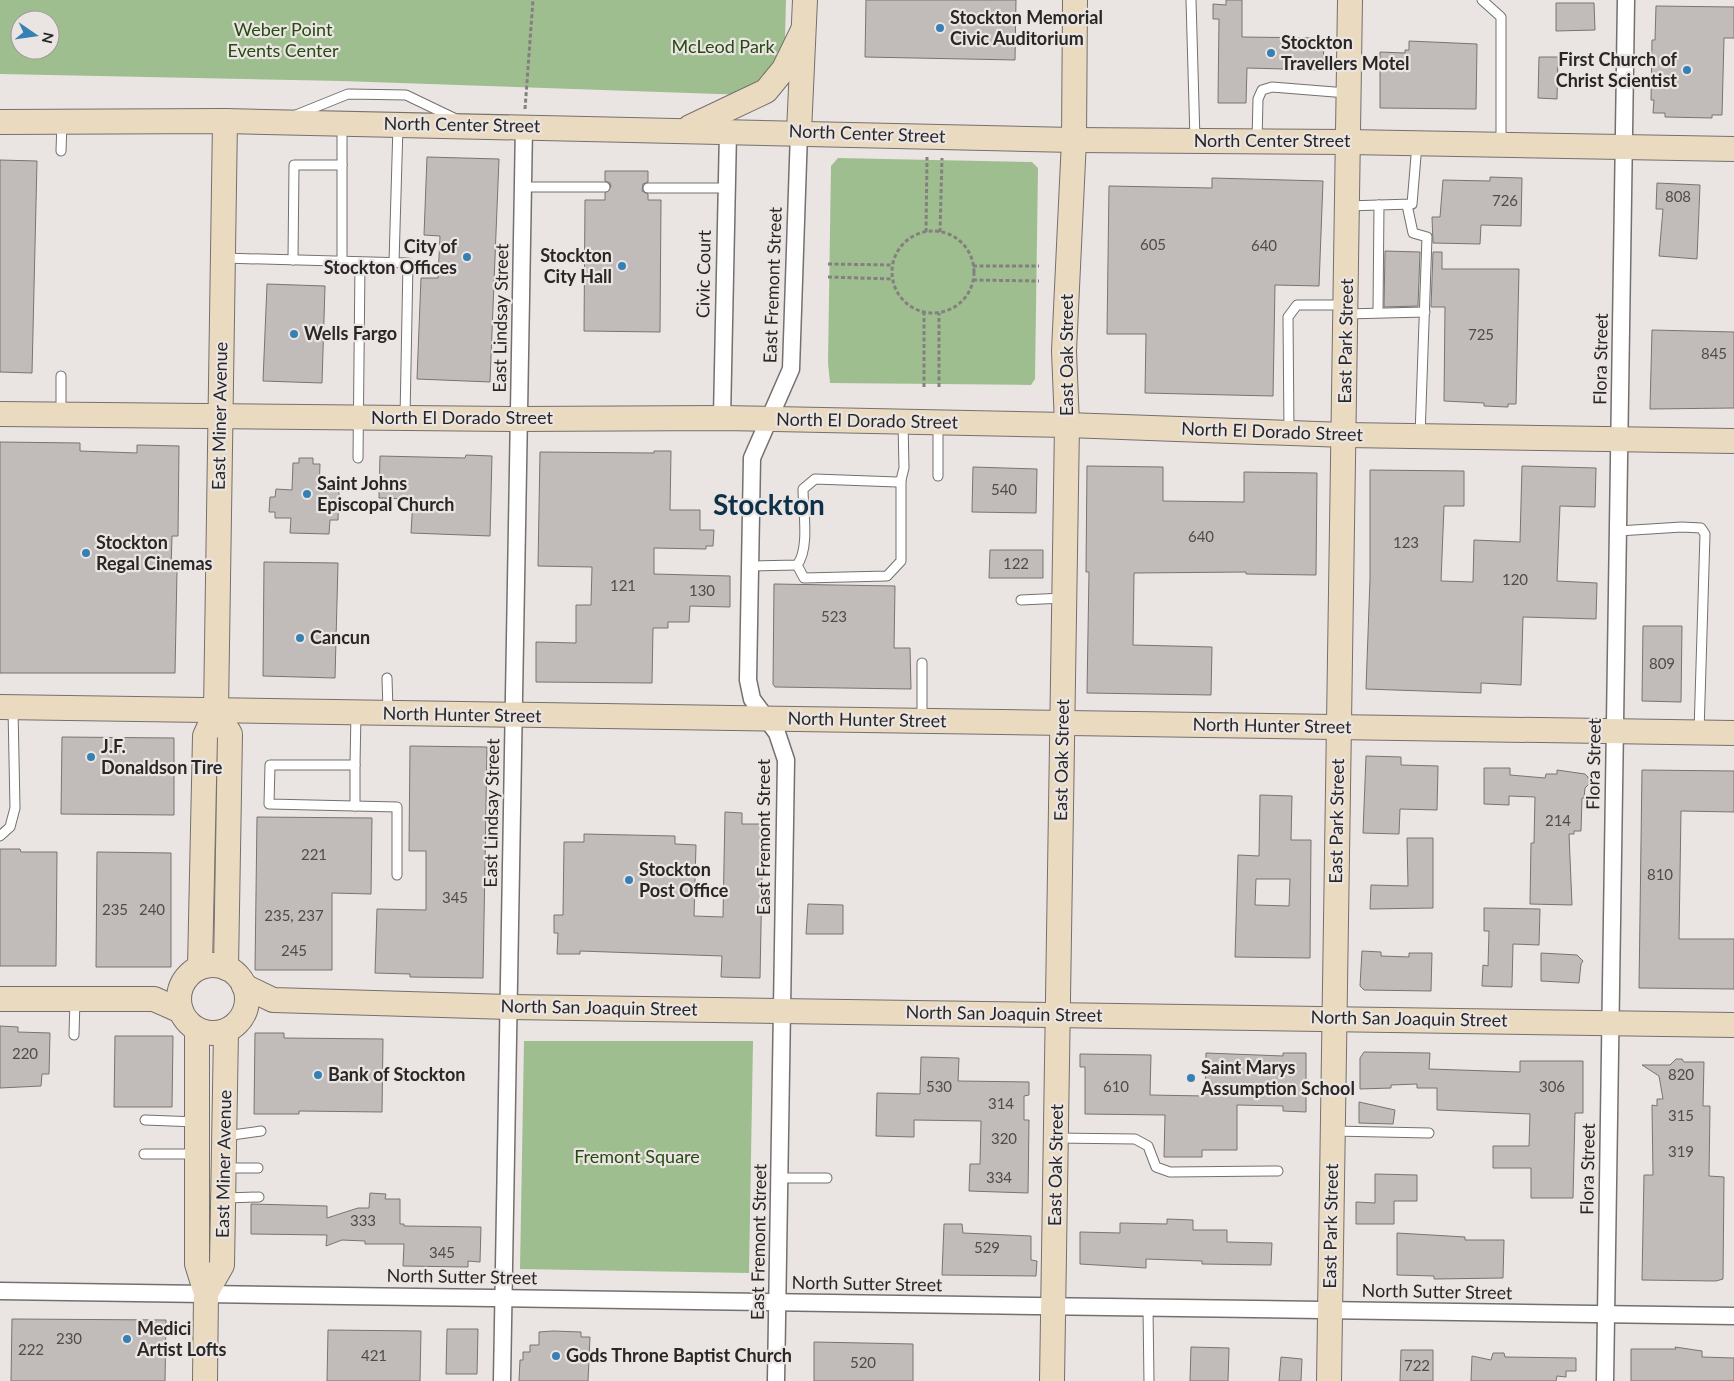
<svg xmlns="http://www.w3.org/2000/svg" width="1734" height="1381" font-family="Lato,sans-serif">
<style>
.green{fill:#9fbe90;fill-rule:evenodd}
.building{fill:#c1bcba;stroke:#797473;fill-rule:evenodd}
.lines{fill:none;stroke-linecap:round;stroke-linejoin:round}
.lane-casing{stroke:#74706e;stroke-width:11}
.street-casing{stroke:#74706e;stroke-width:19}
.secondary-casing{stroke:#74706e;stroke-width:26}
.path{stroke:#84807f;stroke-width:3;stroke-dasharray:4 2.5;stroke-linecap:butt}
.lane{stroke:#fff;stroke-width:9}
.street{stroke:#fff;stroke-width:16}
.secondary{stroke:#eadac0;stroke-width:24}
.poi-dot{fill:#3680b3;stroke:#eae5e3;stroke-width:2}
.labels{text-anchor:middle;stroke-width:4.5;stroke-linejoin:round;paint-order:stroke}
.number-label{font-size:15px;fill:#4f4c4b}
.poi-label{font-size:18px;font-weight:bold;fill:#292726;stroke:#eae5e3;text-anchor:start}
.park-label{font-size:18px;fill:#274a11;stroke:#eae5e3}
.street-label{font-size:18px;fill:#292726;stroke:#eae5e3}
.town-label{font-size:28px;font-weight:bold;fill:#0d3149;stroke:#eae5e3}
</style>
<rect width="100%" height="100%" fill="#eae5e3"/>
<g class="green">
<path d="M0 0H786L785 40 768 73 747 95 341 81 0 74ZM20 20H50V50H20Z"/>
<path d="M838 158 1032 162 1038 168 1035 379 1031 385 830 383 828 363 831 166Z"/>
<path d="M524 1041H753L749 1273 520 1269Z"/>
</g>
<g class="building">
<path d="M866 0H1016L1015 60 865 57Z"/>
<path d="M1226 0H1242V37L1324 38 1323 70 1247 68 1246 103H1218L1219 19H1213V4L1226 5Z"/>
<path d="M1556 3H1594L1595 30 1556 31Z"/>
<path d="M1656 6 1734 7V38H1724L1722 115H1712V118L1665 117V113H1653L1654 100H1651L1652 40H1655Z"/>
<path d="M1409 41 1477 44 1476 109 1380 108V52L1405 53V50H1409Z"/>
<path d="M1539 57H1558L1557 99 1538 98Z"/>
<path d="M427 157 499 159 490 382 417 379 421 278H438L440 236 424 235Z"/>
<path d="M0 160 37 161 32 373 0 372Z"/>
<path d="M605 171H648V182L643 184 642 191 648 194V200H661L660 332 584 331 585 200H605V193L611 187 610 183 605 181Z"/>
<path d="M1490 177 1522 178 1521 226 1481 225 1480 244 1433 243 1432 217H1440L1443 180 1490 181Z"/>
<path d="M1212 178 1323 181 1319 286 1275 285 1273 396 1145 393 1146 334H1107L1109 186 1212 188Z"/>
<path d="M1657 183 1700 185 1697 259 1659 256 1663 209H1656Z"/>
<path d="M1385 251 1420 252 1418 306 1384 307Z"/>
<path d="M1433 252H1442V269H1519L1516 404H1508V407L1484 406V403L1444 401 1445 307H1431Z"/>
<path d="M267 284 325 286 322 383 263 381Z"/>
<path d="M1652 330 1734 332V408L1650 409Z"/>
<path d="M0 442 80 443V451L137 453V445L179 446 178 536H172L171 570H177L175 673H0Z"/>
<path d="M654 451H671L670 510H700V530H714L713 546H706V549L654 548V574L730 576V607L690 606 689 622H668V628H653L652 683 536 682V642L576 643V605H591L592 567 538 566 540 452 654 453Z"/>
<path d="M466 455 492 456 490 536 411 533 413 499 379 498 380 456 465 458Z"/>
<path d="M299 458H313V464H320L319 491H339L338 520H330L329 534 290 533 291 518H275V512H269L270 497H275L276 489 292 490 293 463H299Z"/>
<path d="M1087 466 1163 467V501L1244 502V472L1317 473 1316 575 1246 574V572L1134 573 1133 645 1212 647 1211 695 1087 693 1089 572H1086Z"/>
<path d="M1522 466 1596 468 1595 507 1560 506 1557 581 1597 583 1596 619 1523 617 1521 685 1481 683V693L1366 689 1370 579V470L1464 471V506H1444L1441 581 1473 582 1474 540 1520 542Z"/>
<path d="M973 467 1037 469 1036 513 972 512Z"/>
<path d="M990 550H1043V578H989Z"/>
<path d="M264 562 338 563 335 678 263 676Z"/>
<path d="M774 584 895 586 894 648H910L911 689 775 687 773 684Z"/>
<path d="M1643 626H1682L1681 702 1642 701Z"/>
<path d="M62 737 174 738V815L61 814Z"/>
<path d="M410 746 487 747 483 978 410 977V974L375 973 377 909 426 910V851H409Z"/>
<path d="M1366 756 1401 757V765L1438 766 1437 810 1400 809 1399 834 1363 833Z"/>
<path d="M1484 768H1510V775L1545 778 1546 774H1557V770L1585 774 1588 777 1589 784 1585 788 1584 798H1582L1581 831H1574V834H1569L1572 905 1530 904 1531 843H1534L1535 797 1509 796V805L1484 804Z"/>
<path d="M1642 770 1734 771V812L1681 811 1679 939H1734V989L1639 988Z"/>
<path d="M1260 795 1292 796 1291 840H1311L1310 958 1235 957 1238 855 1259 856ZM1256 879H1290L1289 906 1255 905Z"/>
<path d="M725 812 742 813V824H763L760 978 721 977 722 956 580 951V954H557L558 933H554V915H563L564 842H584V834L675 836V844L696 845 694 916 723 917Z"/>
<path d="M257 817 372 818 371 894 332 893V970H255Z"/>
<path d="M1407 838H1433V908L1370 909 1371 885 1408 886Z"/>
<path d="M0 849H20L21 852H57L56 966H0Z"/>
<path d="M97 852 171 853V967H96Z"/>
<path d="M808 904 843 905V934H806Z"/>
<path d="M1484 908 1540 909 1539 945 1513 944 1512 987 1482 986 1483 965 1488 966 1489 931H1484Z"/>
<path d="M1362 951 1381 952V956L1409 957V953H1432L1431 991 1364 990 1360 986Z"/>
<path d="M1541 953 1577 955 1583 961 1581 964 1579 983 1541 981Z"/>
<path d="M0 1026 18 1027V1032L50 1033 49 1074H42L41 1086 0 1088Z"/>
<path d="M255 1033H284V1038L383 1039 382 1112 299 1111V1114H254Z"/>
<path d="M115 1036H173L172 1107H114Z"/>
<path d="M1364 1052 1430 1053 1429 1069 1520 1072V1061H1583V1113H1575L1573 1198H1531V1168H1493V1146H1529L1530 1114 1437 1110V1088H1417V1084L1391 1085V1088L1360 1089V1058Z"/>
<path d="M1206 1053 1283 1056V1053H1306V1112L1283 1111V1106L1237 1105V1150H1202V1157H1164L1165 1115 1085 1114V1067H1080V1054L1151 1055 1150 1095 1205 1096Z"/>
<path d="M921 1057 959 1058 958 1081 1029 1082V1095L1024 1096V1120H1029L1028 1193 969 1191 970 1164H980L981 1121 914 1120V1137L876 1136 877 1093 920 1094Z"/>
<path d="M1676 1059H1682L1684 1062H1704L1703 1106H1710L1709 1176 1724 1177 1723 1279 1716 1281 1642 1280 1644 1175H1653L1652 1105 1657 1106V1099H1663L1659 1076 1642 1065H1670Z"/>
<path d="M1359 1102 1395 1110 1393 1124 1359 1123Z"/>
<path d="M1375 1174 1417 1175V1201H1394V1224H1356V1202L1375 1203Z"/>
<path d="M370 1193 386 1194 385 1199H400V1224H404V1226L481 1227 480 1262 468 1261V1267L403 1266 404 1244H365V1241L342 1240 326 1246 327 1235 251 1234V1204L327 1206V1218L358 1208H369Z"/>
<path d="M1167 1219 1193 1220V1230H1227V1242L1272 1243 1271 1265 1202 1264V1261L1146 1259V1268L1080 1264V1232L1120 1233V1223L1167 1224Z"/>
<path d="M944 1224H962L963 1233 1031 1236V1260L1037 1261 1036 1276 942 1275Z"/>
<path d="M1397 1233 1465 1237V1240H1504L1503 1278 1434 1279V1276L1397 1275Z"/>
<path d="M12 1319 166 1320 165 1381H11Z"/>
<path d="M447 1329H478L477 1374H446Z"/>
<path d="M328 1330 421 1331 420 1381H327Z"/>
<path d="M553 1331 581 1332V1337H590L588 1381H519L520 1360H523V1352H530V1345H539V1332Z"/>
<path d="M814 1342 913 1344V1381H814Z"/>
<path d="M1191 1347 1229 1348 1228 1381H1190Z"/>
<path d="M1675 1347 1702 1351V1357L1734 1358V1381H1631V1349H1676Z"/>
<path d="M1401 1350H1433V1381H1400Z"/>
<path d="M1493 1353H1504L1505 1357 1576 1358V1371H1566V1377L1557 1376 1556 1381H1471L1472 1356 1491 1360Z"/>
<path d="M1281 1357 1302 1359 1301 1381H1279Z"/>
</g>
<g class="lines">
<g class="lane-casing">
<g id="lane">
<path d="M1191 0 1195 140"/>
<path d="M1482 0 1501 17V143"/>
<path d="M296 115 348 94 406 95 456 119"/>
<path d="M1257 141 1258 99 1262 90 1272 87 1347 93"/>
<path d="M61 151 62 122"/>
<path d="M523 187H605"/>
<path d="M648 188H726"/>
<path d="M1407 205 1413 233 1427 237 1420 436"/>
<path d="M1347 206 1379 205"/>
<path d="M223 258 408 263 405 417"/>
<path d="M293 260 294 165H342"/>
<path d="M342 261V123"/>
<path d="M394 263 398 125"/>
<path d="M1378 312 1379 205 1412 204 1417 144"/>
<path d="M1346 314 1425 312"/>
<path d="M61 413V376"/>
<path d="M938 423V476"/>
<path d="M1289 433 1288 317 1297 305H1343"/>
<path d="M358 458 360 262"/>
<path d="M1618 531 1682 527 1701 528 1705 534 1699 732"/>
<path d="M797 565 804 578 887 576 901 561V480"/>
<path d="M750 566 797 565C810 549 803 510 803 489L815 479 897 482 901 480 904 468 903 422"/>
<path d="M1021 600 1064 598"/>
<path d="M922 663V721"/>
<path d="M387 678 388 711"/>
<path d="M356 713 355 765H270L269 804 397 807V875"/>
<path d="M355 806V765"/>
<path d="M0 836 10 827 15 808 13 709"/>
<path d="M74 1035 75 1000"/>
<path d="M145 1120 197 1122"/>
<path d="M1333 1131 1429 1133"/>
<path d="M225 1136 261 1131"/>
<path d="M1056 1138 1135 1139 1148 1146 1156 1167 1170 1172 1278 1171"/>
<path d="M144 1154H195"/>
<path d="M225 1168H258"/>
<path d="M780 1178H827"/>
<path d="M225 1198 259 1197"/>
<path d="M1148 1309 1149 1381"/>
</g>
</g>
<g class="street-casing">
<g id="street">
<path d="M722 418 728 131"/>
<path d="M0 1291 1734 1316"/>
<path d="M502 1381 524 126"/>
<path d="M776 1381 786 760 777 733 752 699 748 680 752 458 791 369 799 132"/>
<path d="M1605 1381 1626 0"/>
</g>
</g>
<g class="secondary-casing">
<g id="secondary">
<path d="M0 122 225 121 1074 140 1348 142 1734 149"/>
<path d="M690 127 766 91 784 69 803 30"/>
<path d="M799 132 805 0"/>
<path d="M0 414 519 419 722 418 1067 425 1345 435 1734 441"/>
<path d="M0 707 1734 733"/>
<path d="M216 711 230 734 226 968"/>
<circle cx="213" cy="999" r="34"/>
<path d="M200 967 205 736 216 711 225 121"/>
<path d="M244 986 273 1000 509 1007 1734 1025"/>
<path d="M0 999H154L181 1011"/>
<path d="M197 1030V1264L206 1293 205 1381"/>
<path d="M206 1293 222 1265 226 1031"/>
<path d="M1052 1381 1067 425 1064 351 1074 140 1075 0"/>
<path d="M1329 1381 1350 0"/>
</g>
</g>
<g class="path">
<path d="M525 109 533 0"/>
<circle cx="933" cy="272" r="41"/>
<path d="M926 232 927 157"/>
<path d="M940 232 942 158"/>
<path d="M828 264 892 265"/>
<path d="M973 266H1039"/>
<path d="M828 277 892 279"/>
<path d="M973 280 1039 281"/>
<path d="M924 387V313"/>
<path d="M939 387V313"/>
</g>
<use href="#lane" class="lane"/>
<use href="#street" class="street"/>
<use href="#secondary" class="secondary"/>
</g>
<g class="poi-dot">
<circle cx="940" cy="28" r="5"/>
<circle cx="1271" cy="53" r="5"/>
<circle cx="1687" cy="70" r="5"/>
<circle cx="467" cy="257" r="5"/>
<circle cx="622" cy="266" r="5"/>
<circle cx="294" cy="334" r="5"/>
<circle cx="307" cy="494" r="5"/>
<circle cx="86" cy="553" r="5"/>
<circle cx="300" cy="638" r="5"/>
<circle cx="91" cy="757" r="5"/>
<circle cx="629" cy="880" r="5"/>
<circle cx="318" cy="1075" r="5"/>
<circle cx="1191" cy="1078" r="5"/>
<circle cx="127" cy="1339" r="5"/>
<circle cx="556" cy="1356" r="5"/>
</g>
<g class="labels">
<g class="number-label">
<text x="1678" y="202">808</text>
<text x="1505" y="206">726</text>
<text x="1153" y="250">605</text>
<text x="1264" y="251">640</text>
<text x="1481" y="340">725</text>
<text x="1714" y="359">845</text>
<text x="1004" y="495">540</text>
<text x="1201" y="542">640</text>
<text x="1406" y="548">123</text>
<text x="1016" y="569">122</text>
<text x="1515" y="585">120</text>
<text x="623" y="591">121</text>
<text x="702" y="596">130</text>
<text x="834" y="622">523</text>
<text x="1662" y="669">809</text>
<text x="1558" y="826">214</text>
<text x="314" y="860">221</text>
<text x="1660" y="880">810</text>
<text x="455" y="903">345</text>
<text x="115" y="915">235</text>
<text x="152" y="915">240</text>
<text x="294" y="921">235, 237</text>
<text x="294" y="956">245</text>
<text x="25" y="1059">220</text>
<text x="1681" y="1080">820</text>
<text x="939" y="1092">530</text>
<text x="1116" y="1092">610</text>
<text x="1552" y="1092">306</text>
<text x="1001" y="1109">314</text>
<text x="1681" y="1121">315</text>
<text x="1004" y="1144">320</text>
<text x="1681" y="1157">319</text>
<text x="999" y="1183">334</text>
<text x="363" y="1226">333</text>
<text x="987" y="1253">529</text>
<text x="442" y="1258">345</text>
<text x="69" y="1344">230</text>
<text x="31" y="1355">222</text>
<text x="374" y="1361">421</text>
<text x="863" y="1368">520</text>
<text x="1417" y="1371">722</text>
</g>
<g class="poi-label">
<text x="950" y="24">Stockton Memorial<tspan x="950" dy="21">Civic Auditorium</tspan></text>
<text x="1281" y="49">Stockton<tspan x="1281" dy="21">Travellers Motel</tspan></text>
<text x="1677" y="66" text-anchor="end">First Church of<tspan x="1677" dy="21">Christ Scientist</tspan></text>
<text x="457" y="253" text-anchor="end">City of<tspan x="457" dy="21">Stockton Offices</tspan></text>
<text x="612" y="262" text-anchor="end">Stockton<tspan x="612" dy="21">City Hall</tspan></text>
<text x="304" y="340">Wells Fargo</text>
<text x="317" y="490">Saint Johns<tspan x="317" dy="21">Episcopal Church</tspan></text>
<text x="96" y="549">Stockton<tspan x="96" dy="21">Regal Cinemas</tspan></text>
<text x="310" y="644">Cancun</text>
<text x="101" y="753">J.F.<tspan x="101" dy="21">Donaldson Tire</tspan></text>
<text x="639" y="876">Stockton<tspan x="639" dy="21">Post Office</tspan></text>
<text x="1201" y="1074">Saint Marys<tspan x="1201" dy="21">Assumption School</tspan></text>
<text x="328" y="1081">Bank of Stockton</text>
<text x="137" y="1335">Medici<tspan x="137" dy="21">Artist Lofts</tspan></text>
<text x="566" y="1362">Gods Throne Baptist Church</text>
</g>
<g class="park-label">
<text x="283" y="36">Weber Point<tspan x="283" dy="21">Events Center</tspan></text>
<text x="723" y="53">McLeod Park</text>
<text x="637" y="1163">Fremont Square</text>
</g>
<g class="street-label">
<text transform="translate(462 125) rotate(1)" y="6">North Center Street</text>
<text transform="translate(867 134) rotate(2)" y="6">North Center Street</text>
<text x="1272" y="147">North Center Street</text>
<text transform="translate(704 274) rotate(-89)" y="6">Civic Court</text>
<text transform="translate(773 285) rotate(-88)" y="6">East Fremont Street</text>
<text transform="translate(501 318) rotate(-89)" y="6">East Lindsay Street</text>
<text transform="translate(1346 341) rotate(-89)" y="6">East Park Street</text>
<text transform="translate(1067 355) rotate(-90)" y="6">East Oak Street</text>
<text transform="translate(1601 359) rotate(-89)" y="6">Flora Street</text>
<text transform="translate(220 416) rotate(-89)" y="6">East Miner Avenue</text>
<text x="462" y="424">North El Dorado Street</text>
<text transform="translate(867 421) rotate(1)" y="6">North El Dorado Street</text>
<text transform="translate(1272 432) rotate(2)" y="6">North El Dorado Street</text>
<text transform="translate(462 715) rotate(1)" y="6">North Hunter Street</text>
<text transform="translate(867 720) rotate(1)" y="6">North Hunter Street</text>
<text transform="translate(1272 726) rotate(1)" y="6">North Hunter Street</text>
<text transform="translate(1062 760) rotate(-89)" y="6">East Oak Street</text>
<text transform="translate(1594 764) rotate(-89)" y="6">Flora Street</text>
<text transform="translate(492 813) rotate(-89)" y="6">East Lindsay Street</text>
<text transform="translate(1337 821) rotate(-89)" y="6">East Park Street</text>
<text transform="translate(764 837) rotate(-90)" y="6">East Fremont Street</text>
<text transform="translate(599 1008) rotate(1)" y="6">North San Joaquin Street</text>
<text transform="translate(1004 1014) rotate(1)" y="6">North San Joaquin Street</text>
<text transform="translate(1409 1019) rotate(1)" y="6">North San Joaquin Street</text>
<text transform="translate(224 1164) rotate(-89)" y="6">East Miner Avenue</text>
<text transform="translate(1056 1165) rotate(-89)" y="6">East Oak Street</text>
<text transform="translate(1588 1169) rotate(-89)" y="6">Flora Street</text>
<text transform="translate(1331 1226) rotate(-89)" y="6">East Park Street</text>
<text transform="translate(759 1242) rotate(-89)" y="6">East Fremont Street</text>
<text transform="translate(462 1277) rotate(1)" y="6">North Sutter Street</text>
<text transform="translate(867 1284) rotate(1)" y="6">North Sutter Street</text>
<text transform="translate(1437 1292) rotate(1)" y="6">North Sutter Street</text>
</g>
<g class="town-label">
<text x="769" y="515">Stockton</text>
</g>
</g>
<g transform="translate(35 35) rotate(103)"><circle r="24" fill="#eae5e3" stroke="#9d9997"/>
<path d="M0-4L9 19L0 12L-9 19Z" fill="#3680b3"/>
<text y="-8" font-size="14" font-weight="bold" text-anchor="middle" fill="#292726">N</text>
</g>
</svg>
